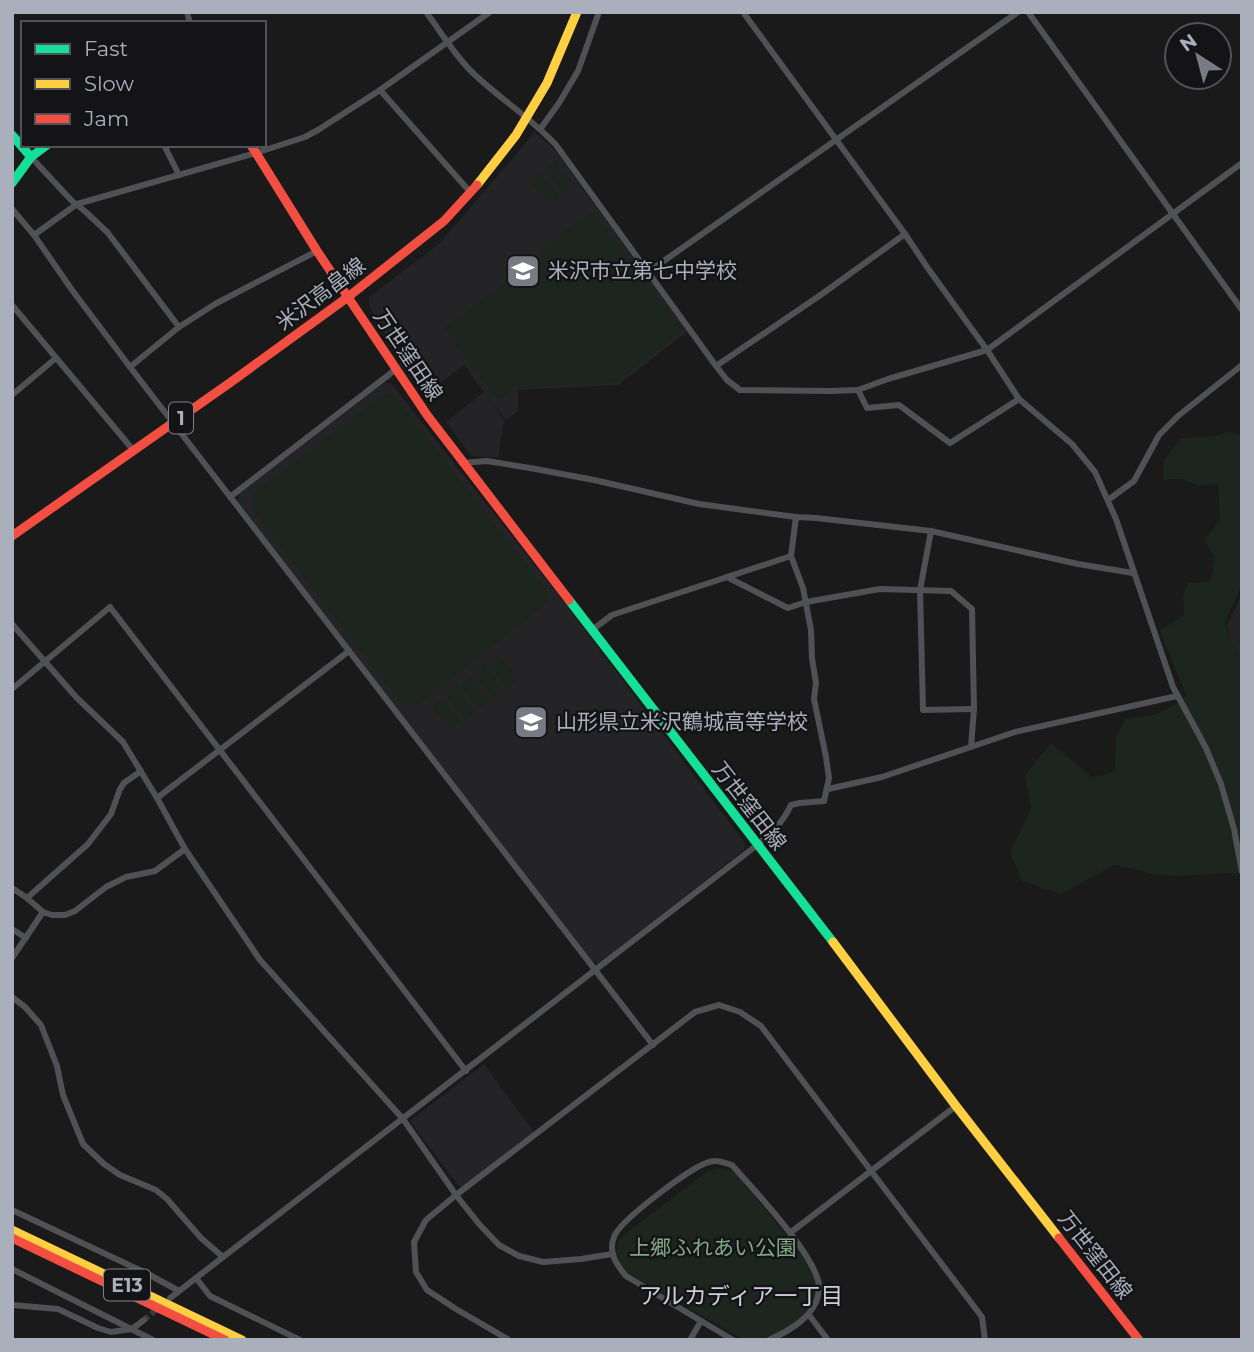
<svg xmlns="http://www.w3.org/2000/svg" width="1254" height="1352" font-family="Montserrat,'Noto Sans JP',sans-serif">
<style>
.built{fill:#242427}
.green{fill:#1d251f}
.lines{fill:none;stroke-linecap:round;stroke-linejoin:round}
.street-tunnel{stroke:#37383b;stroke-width:6;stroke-dasharray:6 3;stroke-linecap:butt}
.street{stroke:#505155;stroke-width:6}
.fast{stroke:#16e098;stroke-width:9}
.slow{stroke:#ffcf43;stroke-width:9}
.jam{stroke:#f24e42;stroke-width:9}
.labels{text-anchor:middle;stroke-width:5;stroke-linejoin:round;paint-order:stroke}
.shield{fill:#141417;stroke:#7d808a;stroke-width:2}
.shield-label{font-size:19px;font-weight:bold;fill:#aaafbc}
.poi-label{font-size:21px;fill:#aaafbc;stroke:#141417;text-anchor:start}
.street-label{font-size:21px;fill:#aaafbc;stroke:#141417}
.park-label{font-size:21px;fill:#80a885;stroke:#141417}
.neighbourhood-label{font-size:23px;fill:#ccced8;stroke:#141417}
</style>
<rect width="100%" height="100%" fill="#1a1a1b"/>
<g class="built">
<path d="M535 132 554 149 687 332 618 385 518 390V411L506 420 493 403 504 421 498 458 474 456 471 455 446 422 484 392 464 365 424 395 402 367 369 306V297L439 244Z"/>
<path d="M384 383H391L563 601 745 843 744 850 599 963 592 962 238 502 239 494Z"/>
<path d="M1242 595V660L1232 645 1227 625Z"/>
<path d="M484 1064 534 1132 463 1187 459 1186 410 1121Z"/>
</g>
<g class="green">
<path d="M556 161 574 185 563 194 545 169Z"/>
<path d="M541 173 559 197 548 205 530 181Z"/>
<path d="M593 211 683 330 617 382 514 388 499 399 495 397 444 328 542 256 538 251Z"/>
<path d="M384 394H392L548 592V602L419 704 400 702 252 509 254 493Z"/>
<path d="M1228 432 1242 434V584L1225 623 1232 644 1242 660V873L1163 876 1114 865 1061 894 1022 881 1010 852 1031 809 1025 775 1051 743 1093 778 1115 771 1116 737 1125 719C1152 716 1166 714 1186 695L1160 631 1184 615 1183 596 1188 583 1211 581 1215 557 1204 540 1220 520 1218 484 1199 486 1182 479H1163L1164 460 1181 438 1211 437Z"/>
<path d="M499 655 518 680 507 688 489 663Z"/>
<path d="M485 665 504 690 493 698 474 674Z"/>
<path d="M471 677 490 701 479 709 460 685Z"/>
<path d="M457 687 475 712 465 720 446 696Z"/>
<path d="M443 698 461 722 450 730 432 706Z"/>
<path d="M718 1168 730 1170 736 1174 819 1274 824 1283 825 1290 821 1301 814 1312 780 1340H744L629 1274C621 1265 613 1254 618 1242 620 1238 624 1236 626 1233L708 1171Z"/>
</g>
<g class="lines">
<path class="street-tunnel" d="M144 1320 158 1308"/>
<g class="street">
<path d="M187 12 190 23"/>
<path d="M426 12C441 32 455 56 473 73 500 99 531 118 556 145L716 366 727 380 740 390 830 391 858 390 888 379 987 350 1242 163"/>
<path d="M743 12 905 234 927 267 987 350 1019 399 1072 444 1095 472 1116 519 1173 687 1206 748 1221 784 1234 829 1242 872"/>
<path d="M1028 12 1242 310"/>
<path d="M380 90 471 193"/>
<path d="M541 128 559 103 578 71 599 12"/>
<path d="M164 145 179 175"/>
<path d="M31 157 71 200 87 213 108 233 179 327"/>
<path d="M12 209 34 235 72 290 130 367 653 1045"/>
<path d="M34 235 77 204 256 153 305 137 318 130 380 90 490 12"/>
<path d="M648 272 1018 12"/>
<path d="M12 305 134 451"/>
<path d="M716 366 822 294 905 234"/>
<path d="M130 367 179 327 215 304 317 251"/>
<path d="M858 390 867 408 899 405 950 443 1019 399"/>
<path d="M12 395 56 358"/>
<path d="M462 463 487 461 530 468 594 480 699 504 796 517 816 518 931 531 1078 564 1133 573"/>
<path d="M230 497 395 370"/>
<path d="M1108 500 1134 481 1159 435 1178 416 1242 365"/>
<path d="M931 531 920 590 923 710 974 709"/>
<path d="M727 577 788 608 806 602 880 589 951 591 972 609 974 709 971 747"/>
<path d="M12 624 76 697 123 742 157 798 185 849 260 960 403 1119 456 1195 479 1224 499 1245 519 1256 543 1262 581 1259 612 1254"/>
<path d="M592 630 612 615 791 556"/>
<path d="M12 689 110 607 466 1071"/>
<path d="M828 789 882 777 1015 732 1177 696"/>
<path d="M157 798 349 651"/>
<path d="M12 888 27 898 43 912 52 915H65L75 911 106 887 126 877 155 871 185 849"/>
<path d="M27 898 88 844 111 814 120 789 124 783 141 771"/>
<path d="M12 929 26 938"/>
<path d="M12 958 43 912"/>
<path d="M12 997 25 1007 41 1025 57 1066 63 1095 83 1144 104 1164 120 1175 156 1190 167 1199 201 1238 223 1257"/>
<path d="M12 1210 148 1274 179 1291"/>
<path d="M790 1233 956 1106"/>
<path d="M12 1269 153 1340"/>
<path d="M196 1278 210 1296 300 1340"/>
<path d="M170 1298 757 845C772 833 783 822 791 805L800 803 824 801 829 778 826 757 814 699 816 683 812 658 811 630 803 588 791 556 796 517"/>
<path d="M12 1305 58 1309 98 1328 111 1332 132 1329 144 1320"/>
<path d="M809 1315 828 1340"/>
<path d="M509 1340 456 1309 427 1290 416 1272 414 1242 426 1220 456 1195 695 1012 719 1005 740 1012 761 1026 982 1317 985 1340"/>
<path d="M690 1340 701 1321"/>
<path d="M733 1340 626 1276C616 1264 608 1252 614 1237 619 1221 689 1169 706 1163 716 1159 722 1162 732 1165 752 1188 820 1259 819 1288 818 1315 791 1330 769 1340"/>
</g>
<g class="fast">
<path d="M12 135 31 157"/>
<path d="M12 183 31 157 47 145"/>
<path d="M569 600 833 942"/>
</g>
<g class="slow">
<path d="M477 185 516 135 547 83 577 12"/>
<path d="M833 942 956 1106 1059 1238"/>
<path d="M12 1230 242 1340"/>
</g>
<g class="jam">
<path d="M251 145 317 251 427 415 569 600"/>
<path d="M12 536 231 382 348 297 444 221 477 185"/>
<path d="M12 1238 225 1340"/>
<path d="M1059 1238 1139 1340"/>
</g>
</g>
<defs>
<g id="school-square" transform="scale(1.75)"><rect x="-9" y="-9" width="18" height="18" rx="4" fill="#787b84" stroke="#141417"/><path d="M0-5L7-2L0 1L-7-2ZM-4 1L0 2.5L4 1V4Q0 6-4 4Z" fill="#fff"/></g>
</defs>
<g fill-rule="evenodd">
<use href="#school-square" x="523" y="271"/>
<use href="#school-square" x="531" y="722"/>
</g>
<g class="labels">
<g class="shield">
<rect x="169" y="402.5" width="24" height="31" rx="5"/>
<rect x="104" y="1269.5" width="46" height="31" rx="5"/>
</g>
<g class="shield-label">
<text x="181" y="425">1</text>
<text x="127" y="1292">E13</text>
</g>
<g class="poi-label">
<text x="548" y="278">米沢市立第七中学校</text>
<text x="556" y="729">山形県立米沢鶴城高等学校</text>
</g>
<g class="street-label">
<text transform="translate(321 294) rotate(-37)" y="7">米沢高畠線</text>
<text transform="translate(408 355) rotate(56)" y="7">万世窪田線</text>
<text transform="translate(749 806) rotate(52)" y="7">万世窪田線</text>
<text transform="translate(1095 1255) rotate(52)" y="7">万世窪田線</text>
</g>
<g class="park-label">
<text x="713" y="1255">上郷ふれあい公園</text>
</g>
<g class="neighbourhood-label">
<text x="741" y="1304">アルカディア一丁目</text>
</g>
</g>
<rect width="1254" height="1352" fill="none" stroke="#aaafbc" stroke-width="28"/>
<rect x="21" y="21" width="245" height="126" fill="#141417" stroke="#505259" stroke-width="2"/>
<rect x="35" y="44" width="35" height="10" fill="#16e098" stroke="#505259" stroke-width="2"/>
<text x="84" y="56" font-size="21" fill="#aaafbc">Fast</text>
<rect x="35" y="79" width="35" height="10" fill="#ffcf43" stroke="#505259" stroke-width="2"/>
<text x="84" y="91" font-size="21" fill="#aaafbc">Slow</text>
<rect x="35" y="114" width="35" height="10" fill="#f24e42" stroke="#505259" stroke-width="2"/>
<text x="84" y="126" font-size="21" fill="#aaafbc">Jam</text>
<g transform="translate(1198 56) rotate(324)"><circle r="33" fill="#141417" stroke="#505259" stroke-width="2"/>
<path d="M0-5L12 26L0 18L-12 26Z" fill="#787b84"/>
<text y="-10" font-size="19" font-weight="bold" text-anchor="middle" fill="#aaafbc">N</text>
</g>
</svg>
